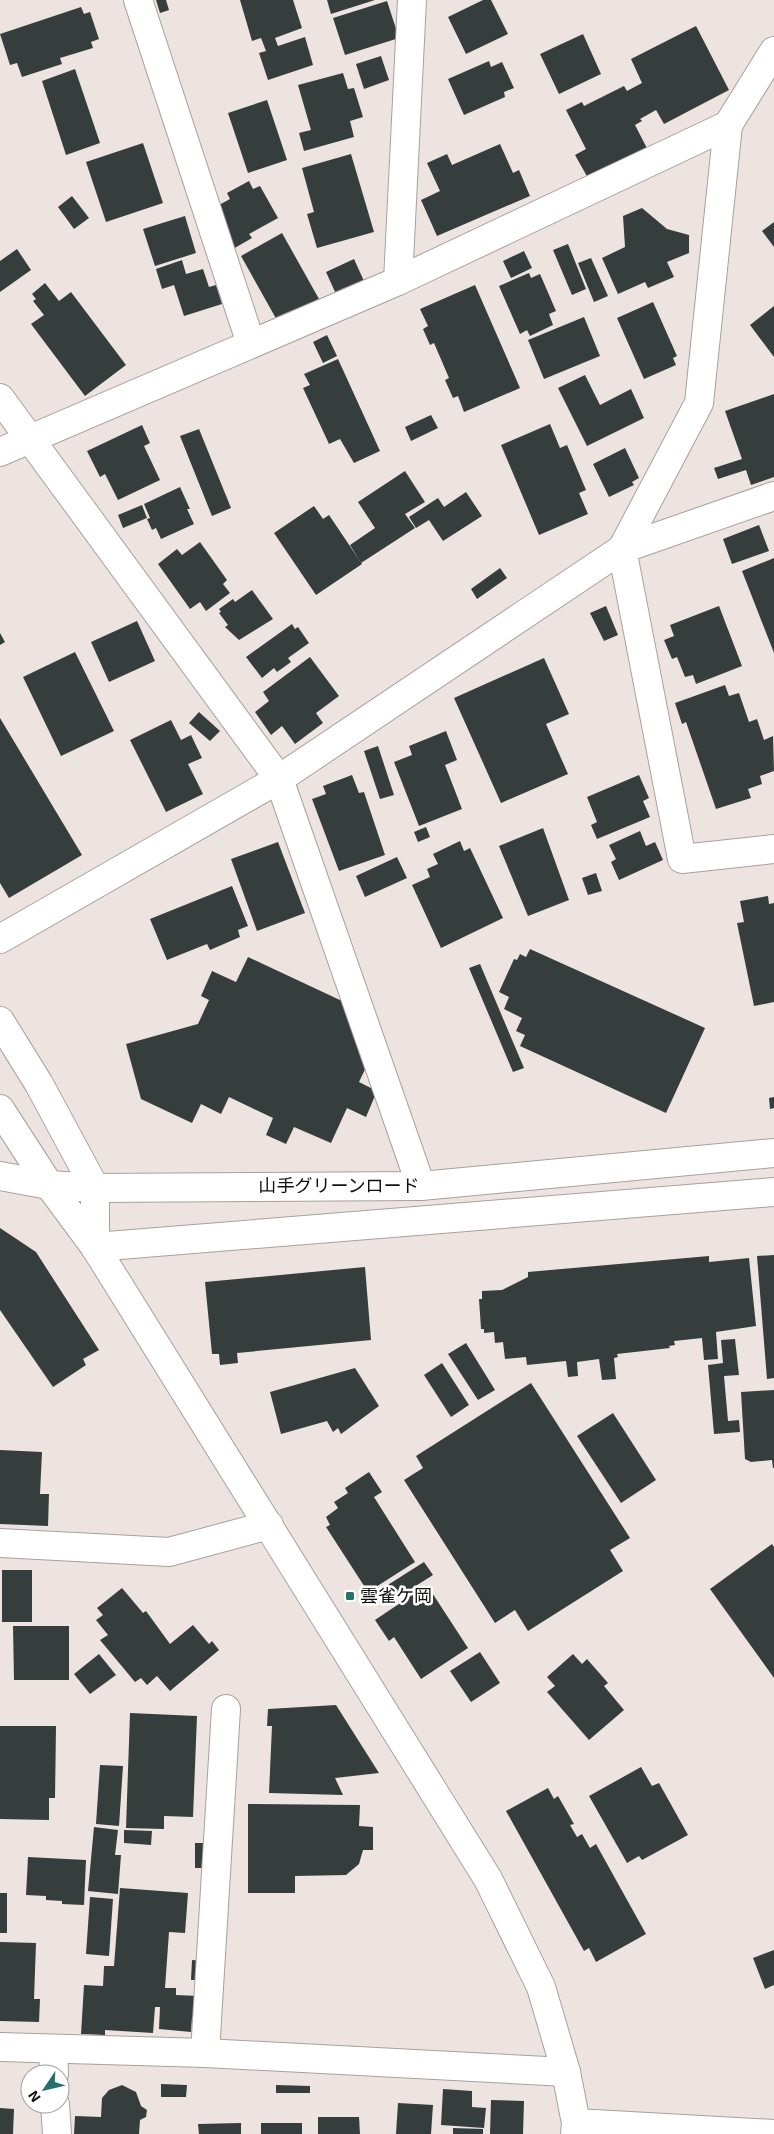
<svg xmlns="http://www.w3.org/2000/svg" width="774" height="2134" font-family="'Exo 2','Noto Sans JP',sans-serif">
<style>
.building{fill:#363e3d}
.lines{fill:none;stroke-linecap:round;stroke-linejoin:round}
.minor-casing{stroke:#a9a09e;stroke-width:30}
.tertiary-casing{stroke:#a9a09e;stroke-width:30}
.minor{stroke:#fff;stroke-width:28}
.tertiary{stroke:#fff;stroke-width:28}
.poi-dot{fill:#26706d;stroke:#fff;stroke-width:2}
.labels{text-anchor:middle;stroke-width:5;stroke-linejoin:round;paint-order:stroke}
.street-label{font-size:18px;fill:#120f0f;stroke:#fff}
.poi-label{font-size:18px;fill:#120f0f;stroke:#fff;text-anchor:start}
</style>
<rect width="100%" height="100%" fill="#ede4e1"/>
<g class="building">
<path d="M156 0H166L169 10 160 13Z"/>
<path d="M240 0H293L302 28 275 38 278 46 305 37 313 65 268 80 259 53 266 51 261 38 252 41Z"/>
<path d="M327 0H375L331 14Z"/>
<path d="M483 0H491L508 34 466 54 448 17Z"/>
<path d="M387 1 399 38 345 55 333 18Z"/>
<path d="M81 7 84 14 90 12 99 39 91 42 93 48 60 58 62 64 22 77 17 63 10 65 0 34Z"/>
<path d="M696 26 729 90 664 124 656 110 640 119 642 121 635 125 651 156 588 178 575 155 586 149 566 110 582 102 584 106 624 86 627 91 642 83 631 59Z"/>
<path d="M583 34 601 74 559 94 540 54Z"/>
<path d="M381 56 389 80 364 89 356 64Z"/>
<path d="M489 61 491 67 502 62 514 88 504 92 505 97 464 115 448 79Z"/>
<path d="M75 69 100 143 66 155 42 81Z"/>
<path d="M343 73 348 89 354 88 363 117 350 121 354 137 304 151 299 133 311 130 298 85Z"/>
<path d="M267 100 287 160 248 173 228 113Z"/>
<path d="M143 143 163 203 106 222 86 162Z"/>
<path d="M500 144 513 173 519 170 530 196 437 236 421 200 440 191 427 163 447 154 452 165Z"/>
<path d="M351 154 374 232 317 248 307 214 314 212 302 168Z"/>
<path d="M249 181 253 189 260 186 278 218 249 234 252 238 233 249 219 205 230 199 227 193Z"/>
<path d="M72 196 89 218 74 229 58 207Z"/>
<path d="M642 208 667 229 689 235V253L667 262 674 277 648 288 645 282 618 294 602 258 625 247 623 216Z"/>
<path d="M185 216 196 253 155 266 143 229Z"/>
<path d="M774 222V247L762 231Z"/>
<path d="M282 233 319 299 278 322 241 256Z"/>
<path d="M568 244 586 289 572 295 553 250Z"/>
<path d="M17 249 31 270 0 292V261Z"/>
<path d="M524 251 532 268 511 278 503 261Z"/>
<path d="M591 258 608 296 594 302 578 263Z"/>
<path d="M354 259 364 281 336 294 326 272Z"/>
<path d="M182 260 186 274 203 269 209 287 216 285 222 304 184 316 174 285 162 289 156 269Z"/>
<path d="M529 273 531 278 540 274 556 311 549 314 553 325 530 336 527 330 520 334 499 286Z"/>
<path d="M45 283 59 301 71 292 126 365 85 396 31 324 44 315 33 301 36 299 32 294Z"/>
<path d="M475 285 520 388 464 412 458 396 453 398 445 380 449 378 434 343 430 345 423 329 428 326 420 309Z"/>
<path d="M653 302 677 356 673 358 676 365 644 379 617 318Z"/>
<path d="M774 306V357L750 325Z"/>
<path d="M584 317 600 356 544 379 528 340Z"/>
<path d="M327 335 337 356 323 363 313 342Z"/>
<path d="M338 359 380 451 354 463 340 439 329 444 303 388 310 385 304 374Z"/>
<path d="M585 375 600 405 631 389 644 418 587 446 558 388Z"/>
<path d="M774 394V477L751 485 746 470 718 479 714 468 742 459 725 411Z"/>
<path d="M431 415 438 428 411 441 405 427Z"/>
<path d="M550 424 560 448 567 445 586 490 579 493 588 514 539 535 501 445Z"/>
<path d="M142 425 150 443 144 446 160 480 118 500 105 474 100 477 87 451Z"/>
<path d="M199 429 231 508 212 516 180 436Z"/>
<path d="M625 448 639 478 632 482 634 485 609 497 593 464Z"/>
<path d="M405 471 425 502 405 514 415 528 361 563 350 545 375 528 358 502Z"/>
<path d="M180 487 190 509H187L194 524 161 539 156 528 152 530 147 519 150 518 144 504Z"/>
<path d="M466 492 482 516 443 541 429 520 416 528 409 517 438 498 444 507Z"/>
<path d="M142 505 147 518 123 528 118 515Z"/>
<path d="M314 506 323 519 329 515 362 564 316 595 274 533Z"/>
<path d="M759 525 769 551 732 564 723 539Z"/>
<path d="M200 542 227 580 223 584 230 593 206 611 200 602 190 609 158 564 177 549 182 555Z"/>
<path d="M774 558V653L742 571Z"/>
<path d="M500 568 507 578 477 599 471 589Z"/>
<path d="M252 590 273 619 239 640 225 627 228 625 219 613 221 612 219 609 233 599 235 602Z"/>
<path d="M606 606 618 635 604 641 590 613Z"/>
<path d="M719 606 742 666 696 684 693 675 685 677 677 657 672 659 664 640 674 636 670 625Z"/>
<path d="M137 621 155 661 109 682 91 642Z"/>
<path d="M292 624 295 629 298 627 309 643 288 658 291 662 277 672 274 668 262 678 246 657Z"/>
<path d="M0 633 5 642 0 645Z"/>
<path d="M75 652 114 731 61 756 23 677Z"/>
<path d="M310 657 339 696 316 713 323 723 295 744 282 726 271 735 255 712 269 701 263 692Z"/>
<path d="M544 658 569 714 546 724 568 774 501 803 454 698Z"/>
<path d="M725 685 729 696 739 693 749 722 757 719 764 740 773 736 774 771 760 776 762 784 748 789 751 798 716 809 686 722 682 724 675 703Z"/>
<path d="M199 712 220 731 210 741 189 723Z"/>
<path d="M0 718 82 855 9 898 0 883Z"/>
<path d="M171 720 181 740 191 735 202 758 188 764 203 794 166 812 130 740Z"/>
<path d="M446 731 457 760 445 765 462 809 419 826 394 762 412 755 409 746Z"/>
<path d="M378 746 394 795 380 799 364 751Z"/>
<path d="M352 775 359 793 364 792 385 855 339 871 312 799 326 794 323 786Z"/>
<path d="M639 775 649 798 643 801 650 817 597 839 591 825 597 822 587 797Z"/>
<path d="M426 827 430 837 418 842 414 832Z"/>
<path d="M543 828 569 900 528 916 499 846Z"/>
<path d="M640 831 646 846 655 842 663 860 619 880 611 862 616 859 609 845Z"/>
<path d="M460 841 464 851 470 848 503 918 441 948 412 885 430 877 427 869 438 864 433 854Z"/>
<path d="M278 842 305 913 257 931 231 859Z"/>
<path d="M397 857 407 878 365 897 356 876Z"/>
<path d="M596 873 602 891 588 895 582 878Z"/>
<path d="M232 886 248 926 238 930 240 937 210 950 207 944 167 960 150 919Z"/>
<path d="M768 896 769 904 774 903V1002L754 1006 737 923 744 922 740 901Z"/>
<path d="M530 949 705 1028 666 1113 520 1046 525 1035 516 1031 522 1018 504 1009 509 997 499 992 514 959 517 960 520 954 526 957Z"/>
<path d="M248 957 342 1001 369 1061 359 1082 377 1091 366 1117 347 1108 331 1143 294 1127 286 1144 266 1135 273 1118 229 1097 221 1114 201 1104 192 1123 141 1099 126 1044 198 1024 209 1000 201 996 212 971 236 982Z"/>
<path d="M480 964 524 1068 513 1072 469 968Z"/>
<path d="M774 1097V1108L770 1109 769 1098Z"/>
<path d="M0 1228 36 1252 99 1350 83 1359 86 1365 53 1387 0 1310Z"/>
<path d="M774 1255V1378L767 1379 757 1256Z"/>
<path d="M709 1256V1262L749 1258 756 1326 716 1332 718 1359 704 1360 702 1338 674 1341 675 1345 669 1346 670 1348 617 1354 618 1357 614 1358 616 1379 602 1380 599 1359 577 1362 578 1376 568 1377 566 1361 527 1365 526 1357 505 1359 503 1342 495 1343 494 1332 484 1333V1329H481L479 1299H482V1291L502 1290 528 1277V1272Z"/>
<path d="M365 1267 371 1340 237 1353 238 1363 220 1365 219 1354H212L205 1282Z"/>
<path d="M735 1339 739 1375 724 1376 728 1421 739 1420 740 1432 714 1434 708 1365 723 1363 721 1340Z"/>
<path d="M466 1343 495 1390 478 1400 448 1354Z"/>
<path d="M442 1363 469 1405 451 1417 424 1375Z"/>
<path d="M355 1368 379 1406 341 1434 338 1428 333 1432 327 1421 281 1434 270 1392Z"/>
<path d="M531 1383 630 1538 610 1550 623 1571 528 1631 515 1610 495 1623 404 1480 423 1468 416 1456Z"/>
<path d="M774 1390V1468H773L772 1460 751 1462 745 1459 741 1392Z"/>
<path d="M613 1413 656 1480 621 1503 577 1436Z"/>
<path d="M0 1450 42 1452 40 1494H49L48 1526 0 1524Z"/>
<path d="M369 1472 382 1492 374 1497 415 1562 368 1592 326 1527 330 1525 326 1517 338 1508 334 1502 348 1493 345 1488Z"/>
<path d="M772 1544 774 1547V1678L710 1589Z"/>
<path d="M424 1562 433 1575 392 1601 383 1588Z"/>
<rect x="2" y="1570" width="30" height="52"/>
<path d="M427 1585 468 1648 421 1679 394 1637 389 1641 375 1620Z"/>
<path d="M122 1588 143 1613 146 1611 170 1644 193 1625 209 1644 212 1641 219 1650 170 1691 157 1676 147 1685 141 1678 135 1682 100 1640 108 1635 96 1620 103 1615 97 1608Z"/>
<path d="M13 1626H69V1680H14Z"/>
<path d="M480 1652 500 1683 471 1702 450 1671Z"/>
<path d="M99 1654 116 1675 90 1694 74 1674Z"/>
<path d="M573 1654 582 1664 587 1659 608 1683 604 1686 624 1710 589 1740 547 1692 555 1686 547 1677Z"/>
<path d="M336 1705 379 1773 335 1778 343 1795 269 1793 272 1726H267L268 1709Z"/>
<path d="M130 1713 197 1716 193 1817 164 1816V1829L126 1828Z"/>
<path d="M0 1726H56L55 1798H49V1820L0 1819Z"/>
<path d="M100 1765 123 1766 119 1826 96 1824Z"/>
<path d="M641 1767 652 1786 659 1783 688 1835 642 1860 639 1856 627 1863 589 1796Z"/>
<path d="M548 1788 554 1799 558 1796 574 1824 570 1825 577 1837 582 1834 590 1848 596 1844 646 1934 596 1962 589 1948 584 1951 506 1811Z"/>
<path d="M248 1804 360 1805 359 1826 373 1827V1850H363L359 1864 346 1875 295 1876V1893H248Z"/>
<path d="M94 1827 118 1830 115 1855H121L118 1894 88 1891Z"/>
<path d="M124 1830 152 1831 151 1845 124 1843Z"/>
<path d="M195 1843H207L208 1868H195Z"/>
<path d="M28 1857 86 1860 84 1905 62 1904V1901L46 1900V1896L26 1895Z"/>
<path d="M120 1888 188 1893 185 1933 169 1932 165 1988H176V1995L199 1996 197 2017H192L191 2032 159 2029 160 2007H155L153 2033 105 2030V2035L81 2034 84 1985 103 1986 104 1966H114Z"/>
<rect x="0" y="1893" width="7" height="40"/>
<path d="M90 1897 113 1899 109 1956 86 1954Z"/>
<path d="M0 1942 36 1943 34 1999H40L39 2022 0 2021Z"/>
<path d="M774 1950V1985L765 1989 753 1958Z"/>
<path d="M192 1960 204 1961 203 1980H191Z"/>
<path d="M161 2084 187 2085 186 2097H161Z"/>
<path d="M122 2085 136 2092 141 2106 147 2110 146 2117 140 2120 139 2134H74L75 2116 101 2117 102 2098 109 2090Z"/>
<path d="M276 2085 310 2086V2093H276Z"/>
<path d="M443 2089 472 2091V2107L486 2108 484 2128 441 2125Z"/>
<path d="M491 2100 524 2101 523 2134H490Z"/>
<path d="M398 2103 433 2105 431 2134H396Z"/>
<path d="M0 2108 14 2109 13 2134H0Z"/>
<path d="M318 2117H359L360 2134H318Z"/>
<path d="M241 2123V2134H199L198 2124Z"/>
<rect x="261" y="2123" width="41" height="11"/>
<path d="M453 2128 483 2129V2134H453Z"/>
</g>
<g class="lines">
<g class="minor-casing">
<g id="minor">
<path d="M138 0 251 344"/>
<path d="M774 51 728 125 699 403 622 549 682 859 774 849"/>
<path d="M398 281 728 125"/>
<path d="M0 398 279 779 421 1186"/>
<path d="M0 452 398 281 412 0"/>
<path d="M0 939 279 779 622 549 774 496"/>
<path d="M0 1543 169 1552 269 1525"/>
<path d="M0 2047 205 2053 566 2072"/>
<path d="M53 2049 54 2074"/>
<path d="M205 2053 226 1709"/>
<path d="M55 2104 57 2134"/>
<path d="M576 2123 774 2134"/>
</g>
</g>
<g class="tertiary-casing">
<g id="tertiary">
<path d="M0 1021 39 1084 95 1188V1247"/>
<path d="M0 1109 49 1185 95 1247 488 1879 541 1987 566 2072 576 2123 575 2134"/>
<path d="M0 1176 49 1185 95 1188 421 1186 774 1153"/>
<path d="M95 1247 774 1192"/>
</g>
</g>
<use href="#minor" class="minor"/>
<use href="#tertiary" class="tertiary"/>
</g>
<rect class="poi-dot" x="345" y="1591" width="10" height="10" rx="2.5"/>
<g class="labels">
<g class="street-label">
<text x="339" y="1192">山手グリーンロード</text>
</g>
<g class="poi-label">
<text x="360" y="1602">雲雀ケ岡</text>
</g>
</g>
<g transform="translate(45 2089) rotate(235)"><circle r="24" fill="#ffffff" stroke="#a09f9f"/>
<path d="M0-4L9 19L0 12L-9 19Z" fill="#26706d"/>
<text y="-8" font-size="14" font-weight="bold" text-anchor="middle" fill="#120f0f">N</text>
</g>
</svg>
